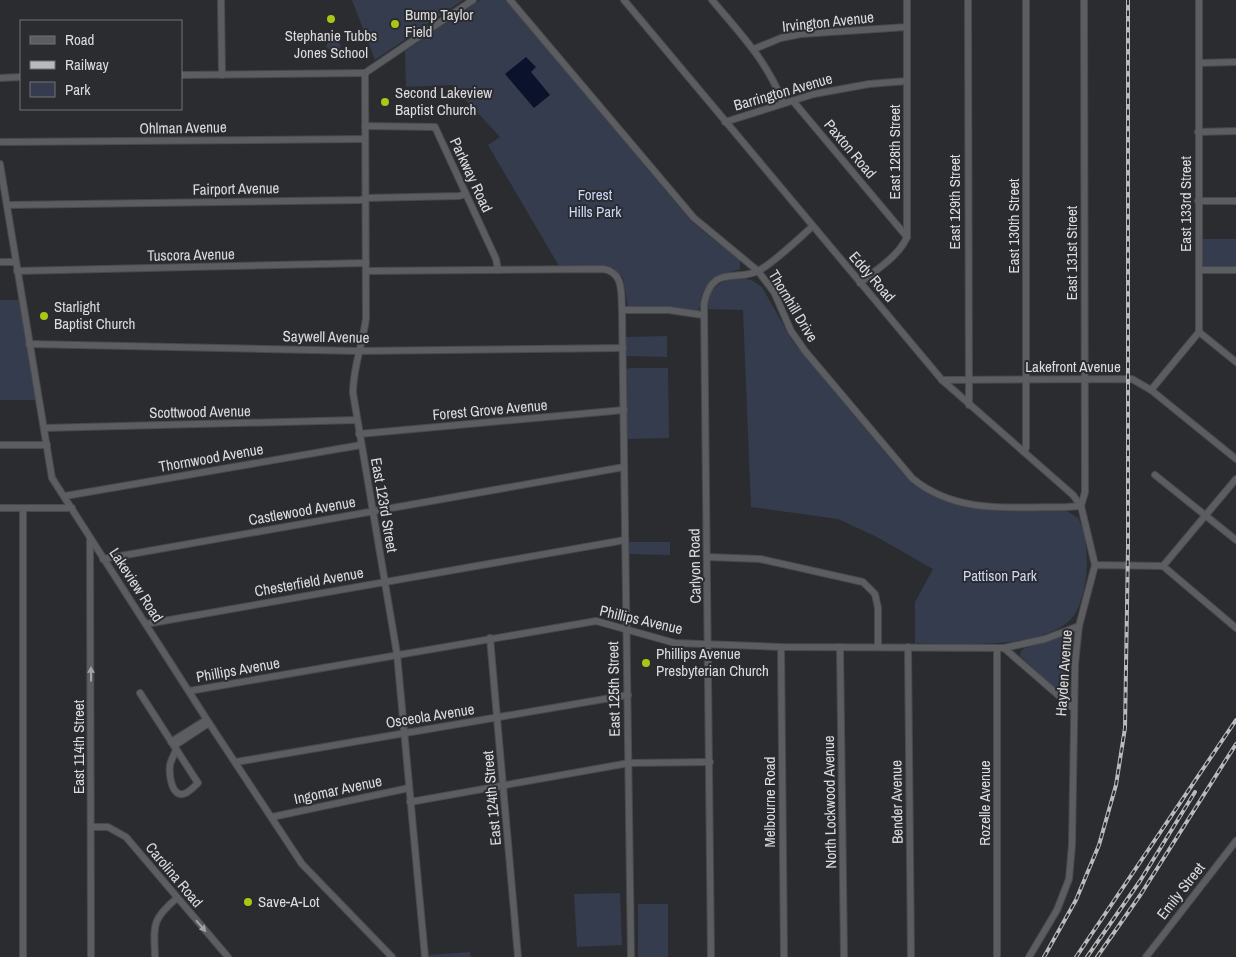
<svg xmlns="http://www.w3.org/2000/svg" width="1236" height="957" font-family="'Archivo Narrow',sans-serif">
<style>
.green{fill:#353c4e}
.water{fill:#0b122c}
.lines{fill:none;stroke-linecap:round;stroke-linejoin:round}
.minor-casing{stroke:#48494c;stroke-width:8}
.minor{stroke:#5c5d61;stroke-width:6}
.rail-casing{stroke:#bababd;stroke-width:4}
.rail{stroke:#2b2c30;stroke-width:2;stroke-dasharray:5.5;stroke-linecap:butt}
.oneway{fill:#a2a3a6}
.poi-dot{fill:#abc614;stroke:#2b2c30;stroke-width:2}
.labels{text-anchor:middle;stroke-width:4;stroke-linejoin:round;paint-order:stroke}
.poi-label{font-size:15px;fill:#dcdcdf;stroke:#2b2c30;text-anchor:start}
.street-label{font-size:15px;fill:#dcdcdf;stroke:#2b2c30}
.park-label{font-size:15px;fill:#ccd8fb;stroke:#2b2c30}
</style>
<rect width="100%" height="100%" fill="#2b2c30"/>
<g class="green">
<path d="M352 0H463L375 60Z"/>
<path d="M480 0H506L692 222 740 261V269C725 274 711 276 703 292 700 298 701 306 698 311L662 306H628L623 278 614 268 559 266 488 145 500 137 452 85 406 87 405 51Z"/>
<path d="M330 37 340 44V49L333 53 326 47Z"/>
<rect x="1199" y="239" width="37" height="31"/>
<path d="M741 277 753 281 762 287 793 342 905 476C954 520 1006 510 1067 511L1078 518C1087 534 1088 560 1086 578 1084 589 1081 605 1075 614 1051 651 955 644 915 643V602L933 569 877 537 838 519 751 507 743 310 707 309C708 288 720 280 741 277Z"/>
<path d="M0 300H22L39 400H0Z"/>
<path d="M667 336V357L626 356V337Z"/>
<path d="M631 368H668L669 438 627 439 626 369Z"/>
<path d="M628 542H670V555L628 554Z"/>
<path d="M1066 635 1070 636 1072 639 1067 685 1062 689H1055L1020 656V653L1023 649Z"/>
<path d="M620 893 622 945 577 947 574 894Z"/>
<rect x="638" y="904" width="30" height="53"/>
<path d="M470 952 471 957H429V955Z"/>
</g>
<path class="water" d="M526 57 536 67 531 72 550 95 534 108 505 74Z"/>
<g class="lines">
<g class="minor-casing">
<g id="minor">
<path d="M221 0 222 75"/>
<path d="M510 0 694 218 758 271 774 292 791 331 805 351 912 478C956 515 1013 507 1067 507L1081 506 1085 492 1084 0"/>
<path d="M624 0 942 380 1073 495 1081 506 1095 565"/>
<path d="M712 0C739 32 768 62 783 103"/>
<path d="M968 0 969 405"/>
<path d="M754 49 781 38 801 34 907 27"/>
<path d="M1199 63 1236 62"/>
<path d="M365 73 366 318C363 344 353 366 353 393L397 654 425 957"/>
<path d="M365 73 473 0"/>
<path d="M181 75 365 73"/>
<path d="M0 78 21 77"/>
<path d="M793 101 907 237"/>
<path d="M725 122 814 94 869 84 907 81"/>
<path d="M365 126 435 127 496 259 498 270"/>
<path d="M1198 132 1236 131"/>
<path d="M0 142 365 139"/>
<path d="M0 164 52 478 209 723 302 864 392 957"/>
<path d="M1198 201H1236"/>
<path d="M7 205 361 200 366 198 459 196 466 194"/>
<path d="M0 262H15"/>
<path d="M1199 270H1236"/>
<path d="M17 271 366 263"/>
<path d="M366 271 603 269C624 272 621 293 622 310L631 957"/>
<path d="M860 283C876 270 899 256 907 237V0"/>
<path d="M622 310H669L703 315"/>
<path d="M1199 332 1236 362"/>
<path d="M29 344 358 351 623 348"/>
<path d="M942 380 1132 379 1151 390 1236 459"/>
<path d="M1151 390 1199 332V0"/>
<path d="M44 428 357 420"/>
<path d="M359 434 624 410"/>
<path d="M0 445H47"/>
<path d="M1024 452 1026 448V0"/>
<path d="M1155 475 1236 540"/>
<path d="M65 496 361 445"/>
<path d="M0 508H72"/>
<path d="M90 538 91 957"/>
<path d="M707 557 760 559 863 582 875 594 878 608V647"/>
<path d="M103 559 624 467"/>
<path d="M1163 566 1236 628"/>
<path d="M146 624 625 540"/>
<path d="M490 638 518 957"/>
<path d="M781 647 784 957"/>
<path d="M840 647 844 957"/>
<path d="M908 647 911 957"/>
<path d="M997 648V957"/>
<path d="M1004 648 1073 708"/>
<path d="M189 691 596 621 675 643 781 647 1004 648 1045 639 1079 626"/>
<path d="M140 693 198 783C195 786 190 791 186 793 171 800 169 773 170 765 171 760 174 755 176 750"/>
<path d="M171 742 206 720"/>
<path d="M174 746 209 723"/>
<path d="M236 762 628 695"/>
<path d="M410 802 629 763 710 762"/>
<path d="M272 817 409 788"/>
<path d="M91 827H108L126 837 228 957"/>
<path d="M23 957V508"/>
<path d="M155 957C154 925 151 920 177 898"/>
<path d="M711 957 704 304C712 264 736 282 758 271 774 263 798 239 813 226"/>
<path d="M1029 957 1057 910 1069 879 1072 845 1075 664 1079 626 1095 565 1163 566 1236 479"/>
<path d="M1146 957 1236 841"/>
</g>
</g>
<use href="#minor" class="minor"/>
<g class="rail-casing">
<g id="rail">
<path d="M1044 957 1076 900 1099 845 1116 785 1125 728 1128 547V0"/>
<path d="M1076 957 1236 720"/>
<path d="M1087 957 1140 881 1195 792"/>
<path d="M1097 957 1141 894 1236 744"/>
</g>
</g>
<use href="#rail" class="rail"/>
</g>
<defs><path id="oneway-solid" d="M-6-.8H1V-3.2L6.5 0L1 3.2V.8H-6Z" transform="scale(1.25)"/></defs>
<g class="oneway">
<use href="#oneway-solid" transform="translate(91 674) rotate(-90)"/>
<use href="#oneway-solid" transform="translate(201 926) rotate(49)"/>
</g>
<g class="poi-dot">
<circle cx="331" cy="19" r="5"/>
<circle cx="395" cy="24" r="5"/>
<circle cx="385" cy="102" r="5"/>
<circle cx="44" cy="316" r="5"/>
<circle cx="646" cy="663" r="5"/>
<circle cx="248" cy="902" r="5"/>
</g>
<g class="labels">
<g class="poi-label">
<text x="405" y="20">Bump Taylor<tspan x="405" dy="17">Field</tspan></text>
<text x="331" y="41" text-anchor="middle">Stephanie Tubbs<tspan x="331" dy="17">Jones School</tspan></text>
<text x="395" y="98">Second Lakeview<tspan x="395" dy="17">Baptist Church</tspan></text>
<text x="54" y="312">Starlight<tspan x="54" dy="17">Baptist Church</tspan></text>
<text x="656" y="659">Phillips Avenue<tspan x="656" dy="17">Presbyterian Church</tspan></text>
<text x="258" y="907">Save-A-Lot</text>
</g>
<g class="street-label">
<text transform="translate(828 22) rotate(-6)" y="5">Irvington Avenue</text>
<text transform="translate(783 92) rotate(-16)" y="5">Barrington Avenue</text>
<text transform="translate(183 128) rotate(-1)" y="5">Ohlman Avenue</text>
<text transform="translate(850 149) rotate(50)" y="5">Paxton Road</text>
<text transform="translate(895 152) rotate(-90)" y="5">East 128th Street</text>
<text transform="translate(471 175) rotate(65)" y="5">Parkway Road</text>
<text transform="translate(236 189) rotate(-1)" y="5">Fairport Avenue</text>
<text transform="translate(955 202) rotate(-90)" y="5">East 129th Street</text>
<text transform="translate(1186 204) rotate(-90)" y="5">East 133rd Street</text>
<text transform="translate(1014 226) rotate(-90)" y="5">East 130th Street</text>
<text transform="translate(1072 253) rotate(-90)" y="5">East 131st Street</text>
<text transform="translate(191 255) rotate(-1)" y="5">Tuscora Avenue</text>
<text transform="translate(872 277) rotate(49)" y="5">Eddy Road</text>
<text transform="translate(793 306) rotate(59)" y="5">Thornhill Drive</text>
<text transform="translate(326 337) rotate(1)" y="5">Saywell Avenue</text>
<text x="1073" y="372">Lakefront Avenue</text>
<text transform="translate(490 410) rotate(-5)" y="5">Forest Grove Avenue</text>
<text transform="translate(200 412) rotate(-1)" y="5">Scottwood Avenue</text>
<text transform="translate(211 458) rotate(-10)" y="5">Thornwood Avenue</text>
<text transform="translate(384 505) rotate(80)" y="5">East 123rd Street</text>
<text transform="translate(302 511) rotate(-10)" y="5">Castlewood Avenue</text>
<text transform="translate(695 566) rotate(-91)" y="5">Carlyon Road</text>
<text transform="translate(309 582) rotate(-10)" y="5">Chesterfield Avenue</text>
<text transform="translate(136 585) rotate(57)" y="5">Lakeview Road</text>
<text transform="translate(641 620) rotate(13)" y="5">Phillips Avenue</text>
<text transform="translate(238 670) rotate(-10)" y="5">Phillips Avenue</text>
<text transform="translate(1064 673) rotate(-86)" y="5">Hayden Avenue</text>
<text transform="translate(614 689) rotate(-91)" y="5">East 125th Street</text>
<text transform="translate(430 716) rotate(-9)" y="5">Osceola Avenue</text>
<text transform="translate(79 747) rotate(-90)" y="5">East 114th Street</text>
<text transform="translate(338 790) rotate(-12)" y="5">Ingomar Avenue</text>
<text transform="translate(492 798) rotate(-95)" y="5">East 124th Street</text>
<text transform="translate(770 802) rotate(-90)" y="5">Melbourne Road</text>
<text transform="translate(830 802) rotate(-91)" y="5">North Lockwood Avenue</text>
<text transform="translate(897 802) rotate(-91)" y="5">Bender Avenue</text>
<text transform="translate(985 803) rotate(-90)" y="5">Rozelle Avenue</text>
<text transform="translate(174 875) rotate(50)" y="5">Carolina Road</text>
<text transform="translate(1181 891) rotate(-52)" y="5">Emily Street</text>
</g>
<g class="park-label">
<text x="595" y="200">Forest<tspan x="595" dy="17">Hills Park</tspan></text>
<text x="1000" y="581">Pattison Park</text>
</g>
</g>
<rect x="20" y="20" width="162" height="90" fill="#2b2c30" stroke="#727276"/>
<rect x="30" y="36" width="25" height="8" fill="#5c5d61" stroke="#727276"/>
<text x="65" y="45" font-size="15" fill="#dcdcdf">Road</text>
<rect x="30" y="61" width="25" height="8" fill="#bababd" stroke="#727276"/>
<text x="65" y="70" font-size="15" fill="#dcdcdf">Railway</text>
<rect x="30" y="82" width="25" height="15" fill="#353c4e" stroke="#727276"/>
<text x="65" y="95" font-size="15" fill="#dcdcdf">Park</text>
</svg>
